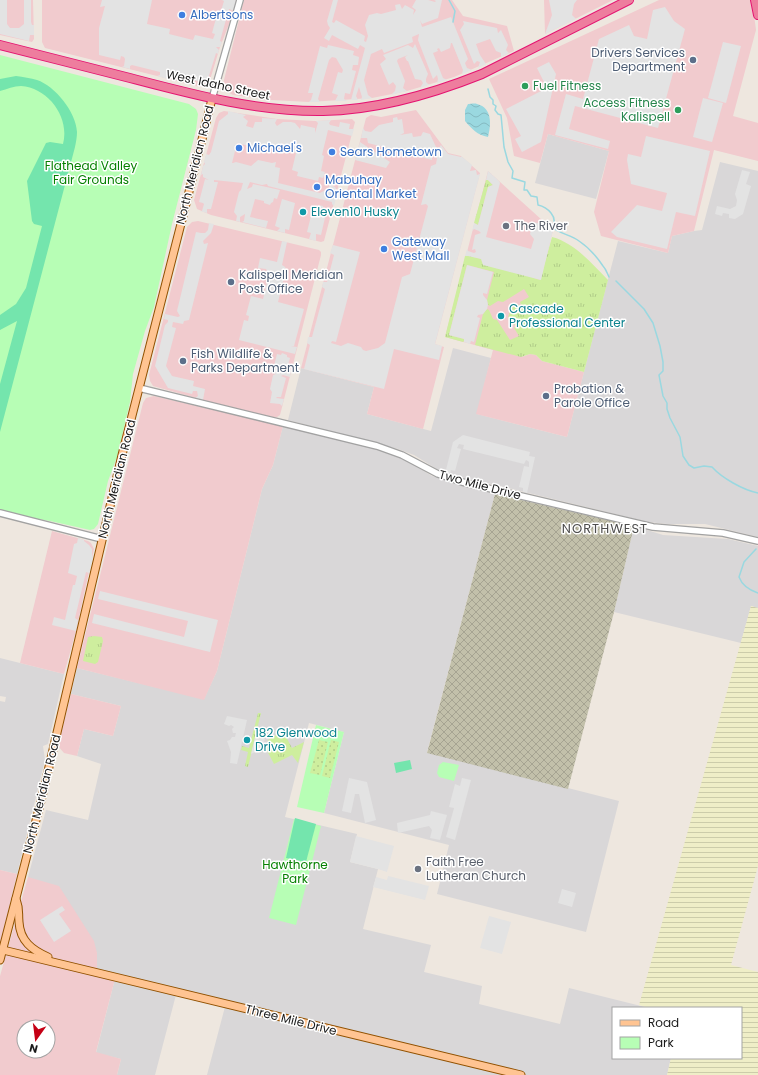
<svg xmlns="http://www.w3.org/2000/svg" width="758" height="1075" font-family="Poppins,sans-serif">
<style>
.residential{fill:#d9d7d8}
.commercial{fill:#f1cbce;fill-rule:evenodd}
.construction{fill:url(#construction-cross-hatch)}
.farmland{fill:url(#farmland-rules)}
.grass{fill:url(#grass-tufts)}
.park{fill:#b7feb5}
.garden{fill:url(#garden-dots)}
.pitch{fill:#74e5ad}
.parking{fill:#e3e3e3}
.water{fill:url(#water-waves)}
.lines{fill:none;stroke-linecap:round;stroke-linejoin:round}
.stream{stroke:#9ad8e0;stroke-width:1.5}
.minor-casing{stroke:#a2a2a2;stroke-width:8}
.major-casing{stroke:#915100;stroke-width:9}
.highway-casing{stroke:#e41471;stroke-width:10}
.minor{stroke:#fff;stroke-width:5.5}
.major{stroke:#ffc492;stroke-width:7}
.highway{stroke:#ee7d9e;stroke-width:8}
.shop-dot{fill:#3f7fe0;stroke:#fff;stroke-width:1.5}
.service-dot{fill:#5c6f8a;stroke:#fff;stroke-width:1.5}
.leisure-dot{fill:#2e9e5b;stroke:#fff;stroke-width:1.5}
.culture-dot{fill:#0f9aa8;stroke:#fff;stroke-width:1.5}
.worship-dot{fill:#6b7280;stroke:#fff;stroke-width:1.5}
.labels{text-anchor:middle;stroke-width:3;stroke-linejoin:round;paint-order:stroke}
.shop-label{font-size:12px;fill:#366cbe;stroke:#fff;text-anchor:start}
.service-label{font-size:12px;fill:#4e5e75;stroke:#fff;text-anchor:start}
.street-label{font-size:12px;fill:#1b1b1b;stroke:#fff}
.leisure-label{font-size:12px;fill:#27864d;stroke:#fff;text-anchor:start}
.park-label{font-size:12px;fill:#058001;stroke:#fff}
.culture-label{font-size:12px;fill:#0d838f;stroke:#fff;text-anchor:start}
.worship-label{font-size:12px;fill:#5b616d;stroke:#fff;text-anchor:start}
.neighbourhood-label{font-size:13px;letter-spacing:1px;fill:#4e4e4e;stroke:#fff}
</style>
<defs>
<pattern id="construction-cross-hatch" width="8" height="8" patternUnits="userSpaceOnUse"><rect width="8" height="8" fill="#c2c0aa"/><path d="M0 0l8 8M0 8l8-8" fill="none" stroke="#a6a492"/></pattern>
<pattern id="farmland-rules" width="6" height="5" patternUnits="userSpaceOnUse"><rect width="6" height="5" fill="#efeec7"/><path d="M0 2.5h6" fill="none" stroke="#cca"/></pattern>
<pattern id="grass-tufts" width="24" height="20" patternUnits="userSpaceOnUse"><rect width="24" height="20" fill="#ceee9e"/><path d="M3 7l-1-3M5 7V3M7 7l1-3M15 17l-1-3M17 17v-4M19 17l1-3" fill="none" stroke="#b0cc88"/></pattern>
<pattern id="garden-dots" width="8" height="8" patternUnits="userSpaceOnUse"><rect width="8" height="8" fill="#ceee9e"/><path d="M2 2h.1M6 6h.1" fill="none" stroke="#b0cc88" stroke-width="1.8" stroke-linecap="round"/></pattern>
<pattern id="water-waves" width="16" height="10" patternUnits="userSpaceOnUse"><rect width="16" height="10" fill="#9ad8e0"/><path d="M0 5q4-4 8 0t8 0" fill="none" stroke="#84b9c0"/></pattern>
</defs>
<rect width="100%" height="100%" fill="#eee7df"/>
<g class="residential">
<path d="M548 134 609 151 596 199 535 183Z"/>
<path d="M720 162 758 171V537L705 524H667L648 522 487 483 471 481 445 474 414 455 398 449 288 420 301 368 374 387 367 414 431 431 453 348 491 358 477 414 567 437 618 241 668 253 672 236 694 231 702 230Z"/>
<path d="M283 426 371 447 406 460 432 476 495 494 427 752 619 801 586 932 437 894 449 845 324 813 344 732 309 723 285 817 357 834 350 862 378 869 363 929 431 945 424 972 482 986 479 1004 560 1024 569 988 649 1008H613V1058H671L667 1075H207L226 1003 177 991 155 1075H117L121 1059 96 1053 116 975 97 970V953L28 877 46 810 88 820 101 764 77 756 84 729 113 736 121 706 71 694 77 668 204 699 217 671 262 489 273 465Z"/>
<path d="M634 526 663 535 728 539 758 546V608L751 606 741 643 614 612Z"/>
<path d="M0 658 64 674 48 744 43 746 45 760 17 874 0 870V701L5 702 6 697 0 696Z"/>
</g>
<g class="commercial">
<path d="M0 0H33L34 39 32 42 0 35Z"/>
<path d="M42 0H236L233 14 220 47 209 83 207 85 201 87 45 48 42 42Z"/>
<path d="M244 0H452L463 16 507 26 514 51 454 77 407 91 372 98 309 102 271 100 233 95 224 90 223 84Z"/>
<path d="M544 0H613L545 34Z"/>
<path d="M659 0H752L756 30 733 116 758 123V161L714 150 694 231 672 236 668 253 601 236 594 212 609 151 548 134 540 163 514 156 507 118 489 79Z"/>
<path d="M416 110 448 153 461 156 480 173 435 344 444 347 423 429 367 414 374 387 301 368 366 118 371 115 381 117Z"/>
<path d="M224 111 277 119 316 121 352 119 355 122 324 241 321 242 211 215 197 209 194 200 216 118 219 113Z"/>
<path d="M488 171 553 230 522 357 530 354 536 355 542 361 584 372 567 437 476 414 493 350 445 337Z"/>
<path d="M198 221 319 250 321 252V255L280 415 277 417 274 418 203 400 153 386 150 381 149 375 187 227 192 222Z"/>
<path d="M154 396 283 426 273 465 262 489 217 671 204 700 77 668 143 403 146 398Z"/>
<path d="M52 531 88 541 91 543 94 549 76 631 64 674 20 663Z"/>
<path d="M71 694 121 706 113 736 84 729 77 756 64 753 58 746Z"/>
<path d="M0 870 17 874 0 946Z"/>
<path d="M28 877 59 886 94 941 97 953V970L116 975 96 1052 121 1059 117 1075H0V976ZM24 1027H48V1051H24Z"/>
</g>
<path class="construction" d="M495 494 634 526 614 612 568 789 427 753Z"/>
<path class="farmland" d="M751 606 758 608V866L731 965 758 972V1075H667L671 1058H741V1008H649L639 1005Z"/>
<g class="grass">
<path d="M486 180H488L493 185 488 187 478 225 474 223Z"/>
<path d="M552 237C575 243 592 264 608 280L584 372 542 361 536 355 530 354 521 357 475 345 483 314 487 309 489 310 493 319 497 320 510 340 519 336 514 328 516 326 514 324 513 325 508 318 511 308 518 304 519 306 521 305 520 302 529 297 524 289 503 302 498 301 490 306 488 305 487 300 494 272 467 265 449 335 465 339V340L463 342 445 337 465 256C474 254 528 276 540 280Z"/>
<path d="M94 636 102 637 103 641 98 662 95 664 83 661 88 637Z"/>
<path d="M258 713H261L248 767 245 766 248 752 241 750 242 746 249 748Z"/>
<path d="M283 731 292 748 304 742 298 763 292 755 274 764 266 749 268 740Z"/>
</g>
<g class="park">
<path d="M0 55 189 104 196 109 198 114 196 130 172 224 154 307 145 331 133 374 130 402 117 457 108 481 98 524 94 529 90 530 50 521 26 517 0 511Z"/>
<path d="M316 725 344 732 324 813 297 807Z"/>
<path d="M443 762 459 765 454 781 439 777 437 773 439 765Z"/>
<path d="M294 819 321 826 296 925 269 918Z"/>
</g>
<g class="garden">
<path d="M319 740 328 742 320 775 310 773Z"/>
<path d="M331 740 339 742 330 778 322 776Z"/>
</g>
<g class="pitch">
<path d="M16 76C23 77 31 78 37 80 55 86 76 112 77 132 77 137 76 142 75 147L0 432V384L17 321 0 330V315L16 304 26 288 42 226 34 224 32 221 27 181 46 143 50 142 63 144C70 118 49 88 21 86 14 86 7 89 0 91V79Z"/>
<path d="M410 760 412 769 396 773 394 763Z"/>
<path d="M295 818 316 824 306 862 286 858Z"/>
</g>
<g class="parking">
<path d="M0 0H7V24L10 28H19L24 24V0H31V22L32 25H34V35H30L29 41 0 34Z"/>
<path d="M102 0H152L147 24 170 29 169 34 193 40 195 35 213 39 215 34 212 33 218 11H221L224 1 222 0H236L234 11 229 9 220 41 222 42 220 47H216L219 50 218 54 216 53 207 82 205 83 168 74 167 76 168 79 157 76 160 75V72L132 65 130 66V69L122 67 124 66 125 59 124 57 121 56 120 60 99 55V28L105 6 100 7Z"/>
<path d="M333 0H338L332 22 334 23 336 20 365 36 364 41 366 42 368 36 365 25 369 15 377 13 381 14 396 10 395 5 400 4 402 9 405 5 414 10 413 15 416 10 412 7 416 0H428L435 2 436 1 434 0H442L438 18 422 24 420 20 422 27 451 17 468 59 465 63 467 68 472 70 462 74 463 70 452 43H451L450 48 441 52 439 48 437 49 438 51 433 53 443 78 447 80 437 83 438 79 437 75 433 79 418 40 419 34 412 37 413 42 384 53 382 49 371 54 364 80 368 95 372 98 361 100 362 97 359 87 356 96 358 100H351L365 48 360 45 358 49 332 35 329 41 324 38 330 28 328 25 327 21Z"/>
<path d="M549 0H577L574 4 572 15 576 19 545 34 552 15Z"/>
<path d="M665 7 674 21 685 29 658 128 575 106 569 129 610 141 608 149 555 135 566 94 583 99 599 39 629 25 634 36 647 39 653 10Z"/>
<path d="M463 21 497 28 498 33 501 30 508 45 506 50 509 53 501 57V53L496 51 490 39 476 44 480 55 486 64 478 68 480 62 477 61 474 64 460 30 464 24Z"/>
<path d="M723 42 741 46 726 103 708 98Z"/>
<path d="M415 44 428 74 426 79V82L428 84H431L420 88 423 83 421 80 415 79 408 61H407L405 57 408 55 398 59 397 61 405 81 403 88 407 91 391 95 395 91 396 86 393 82 389 85 380 64 386 59 383 55 408 45 413 48Z"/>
<path d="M328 45 354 51 353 55 359 57 358 65H353L352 70 356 71 350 94 345 93 344 99 347 101H335L338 95 332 93 338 72 342 73 343 70 336 58 332 57 329 60 318 99 320 102H309L311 100 313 93H308L320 46 327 48Z"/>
<path d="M549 62 556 74 541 142 522 152 515 139 521 136 506 109 547 88 537 68Z"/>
<path d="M703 98 723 103 712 142 693 137Z"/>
<path d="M228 111 246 115 243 117 248 121 246 126 253 128 255 122H262V118L277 119 275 123 277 126 283 122H291L295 123 300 129 301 125 315 128V133L318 123 316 121 331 120 329 123 330 125 339 127 340 122 350 124 349 129H354L352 136 328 130 322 155 324 156 321 171 325 172 323 178 319 177 318 181 297 176 298 172 292 170 296 153 282 149 283 142 280 148 273 147 272 149 257 145 253 147 237 143 232 163H233L236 162 251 166 258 160 272 163 276 162 275 167 280 168 278 183 320 193 329 188 330 182H333L332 185 336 188 334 195H337L334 206 332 204V202L268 186 267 184 262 185 250 182 247 189 252 187 253 184 280 190 277 199 274 198 273 202 271 203 270 205 264 203V201L255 199 250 217 268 221 266 228 242 222 244 221 245 214 240 217V222L236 221 237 216 234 212 239 192 241 190 243 183 214 180V182H218L211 209H207V213L200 211H202L204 204 203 203 199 202 205 179 209 180 203 177V174L201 175 203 166 205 164 204 162 206 154 209 155 211 152 219 121 228 114Z"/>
<path d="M397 117 398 120 402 119 404 133 400 135 412 133 413 137 421 136 423 132 430 134 436 147 439 148 441 145 448 154 461 157V156L472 165 470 171 476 170 477 175 480 174 435 344 442 346 439 360 394 349 384 389 304 369 310 345 307 343 308 337H312L325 289 322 287 323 282H327L334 255 330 253 333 245 360 252 336 342 332 341 331 343 341 346 348 343 361 347 363 350 366 351 378 348 385 343 402 277 410 274 428 206 426 204 421 205 431 166 436 164 437 158 436 156 432 155V160L368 143 367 138H361L363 128 365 131 371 132 379 125 393 122V118Z"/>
<path d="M646 136 710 151 695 216 676 212 667 249 617 237 611 232 637 205 662 211 667 193 631 184 627 160 628 154 641 157Z"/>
<path d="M360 142 390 162 386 168 355 160Z"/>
<path d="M742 170 750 172 746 184 751 186 743 214 735 219 729 218V214L723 213 722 216 715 214 717 206 730 209 736 206 737 200 735 194Z"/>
<path d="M488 171 499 181 500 183 486 237 531 249 534 239 530 234 533 222 550 226 553 230 541 280 483 265 481 259 468 256H465L467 249 468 251 474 253 476 252 475 249 472 250 475 235 481 233 479 231 474 229 472 231 474 223 478 225 488 187 493 185 488 180H486Z"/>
<path d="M282 199 295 203 289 230 285 229V233L277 231 280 228 275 226Z"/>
<path d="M318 205 323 206V208L327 209 321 235 316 234V241L309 239 311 233 307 232 313 208 317 209Z"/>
<path d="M209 223 214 224 211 233 203 241 204 244 208 243 189 320 184 321 183 324 173 322 172 327 176 328 166 366 172 376 194 381 193 386 205 389 203 400 195 398 198 396 197 391H193L192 394 168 388 155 366 165 325 168 322V320L164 319 165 314 178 317 180 316 177 311 196 232 201 233H205L208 230Z"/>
<path d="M282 241 287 242 282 265 285 267 286 269 278 302 304 309 294 346H291L297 347 295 354 239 340 244 320 248 321 249 316 246 315 251 296 263 299 269 274 266 269 258 268 260 258 277 262Z"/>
<path d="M467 265 493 272 487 294 483 293V295L487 300 488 305 487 309 483 314 478 315 477 317 480 318 474 342 471 341 470 344 464 342V339L449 335Z"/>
<path d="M282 353 287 355V357L290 358 287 368 284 367 283 369 291 370 290 377 283 375 281 376 286 378 281 397H277L276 398 284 399 282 406 280 404 270 403 272 392 270 389 273 375 276 374 270 372 271 367 277 368V367L274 366 277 354 281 355Z"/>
<path d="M463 435 530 452 529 456 535 457 527 493 523 492V488L519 487 524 466 529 467V462L528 461 526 460 524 464 463 449 464 445 459 444 457 448 461 449 455 471 451 470 450 475 445 474 453 442Z"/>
<path d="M78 538 84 540V541L89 545 92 549V556L93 557 89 573 86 572 75 618 78 620 76 631 52 625 54 617 65 620 73 585H75L77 576 68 573 74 544 77 543Z"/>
<path d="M100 591 218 620 210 652 92 623 94 614 184 637 188 621 98 599Z"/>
<path d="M227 716 247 720 237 764 230 763 231 752 227 741 230 740 232 737H235L236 733H233L232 729 234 727 231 725 229 726 224 724Z"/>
<path d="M257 729 265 739 262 749 251 754Z"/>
<path d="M349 778 367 782 376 820 365 823 359 794H355L351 813 342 811Z"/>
<path d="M462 778 471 780 455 840 446 837 454 808 449 807 455 784 460 786Z"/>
<path d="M431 811 447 815 440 840 430 838 432 830 429 826 398 833 397 823 430 815Z"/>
<path d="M356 836 394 846 387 872 378 869 350 862Z"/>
<path d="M388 876 429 886 425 900 373 887 376 877 387 880Z"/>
<path d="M562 889 576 893 572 907 558 903Z"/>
<path d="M62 906 65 910 59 914 71 931 54 942 40 920Z"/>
<path d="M489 916 511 922 502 954 480 948Z"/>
</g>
<path class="water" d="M468 104C470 104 475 103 477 104 493 108 491 126 488 137 477 135 472 129 465 121V110Z"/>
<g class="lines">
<g class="stream">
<path d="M449 0 455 11 453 22"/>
<path d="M488 89 490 97 493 100V104L496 106 495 110 498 114 501 115 504 147 508 162 513 171 512 178 525 182 524 190H527L531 196 537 197 538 205C547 207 559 217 552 227 558 233 571 235 579 241 588 247 597 257 603 266 606 269 607 273 609 277"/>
<path d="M616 281 644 309 653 323 660 346 663 362V371L659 375 663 396 667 403V409L670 418 680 437 683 456 689 465 694 468 704 466 712 467C722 478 743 490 758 493"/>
<path d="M756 549 744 562 739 577C742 585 749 590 758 593"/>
</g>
<g class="minor-casing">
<g id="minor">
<path d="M212 99 240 0"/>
<path d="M139 388 377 446 402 455 438 474 462 482 653 527 723 533 758 541"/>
<path d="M0 513 102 539"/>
</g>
</g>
<g class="major-casing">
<g id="major">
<path d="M16 899C20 910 18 912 19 922 20 941 32 950 48 957"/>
<path d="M3 950 521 1075"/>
<path d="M0 960 41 801 122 455 184 212 212 99"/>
</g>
</g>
<g class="highway-casing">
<g id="highway">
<path d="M755 0 758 15"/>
<path d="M0 45C42 56 84 66 126 77 191 94 256 112 323 111 377 110 432 94 482 74L629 0"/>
</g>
</g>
<use href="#minor" class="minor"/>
<use href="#major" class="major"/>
<use href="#highway" class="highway"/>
</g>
<g class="shop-dot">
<circle cx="182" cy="15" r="4"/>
<circle cx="239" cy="148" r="4"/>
<circle cx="332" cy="152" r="4"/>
<circle cx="317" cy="187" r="4"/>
<circle cx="384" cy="249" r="4"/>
</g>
<g class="service-dot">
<circle cx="693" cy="60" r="4"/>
<circle cx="231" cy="282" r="4"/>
<circle cx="183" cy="361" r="4"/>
<circle cx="546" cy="396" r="4"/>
</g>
<g class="leisure-dot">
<circle cx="525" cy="86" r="4"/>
<circle cx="678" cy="110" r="4"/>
</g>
<g class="culture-dot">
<circle cx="303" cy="212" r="4"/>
<circle cx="501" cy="316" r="4"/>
<circle cx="247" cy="740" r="4"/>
</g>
<g class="worship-dot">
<circle cx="506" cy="226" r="4"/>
<circle cx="418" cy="869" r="4"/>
</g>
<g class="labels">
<g class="shop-label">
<text x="190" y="19">Albertsons</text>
<text x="247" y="152">Michael's</text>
<text x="340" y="156">Sears Hometown</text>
<text x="325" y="184">Mabuhay<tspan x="325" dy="14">Oriental Market</tspan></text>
<text x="392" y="246">Gateway<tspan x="392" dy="14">West Mall</tspan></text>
</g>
<g class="service-label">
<text x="685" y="57" text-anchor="end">Drivers Services<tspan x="685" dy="14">Department</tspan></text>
<text x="239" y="279">Kalispell Meridian<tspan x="239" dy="14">Post Office</tspan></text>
<text x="191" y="358">Fish Wildlife &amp;<tspan x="191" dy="14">Parks Department</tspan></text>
<text x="554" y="393">Probation &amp;<tspan x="554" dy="14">Parole Office</tspan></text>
</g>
<g class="street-label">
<text transform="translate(218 85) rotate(12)" y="4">West Idaho Street</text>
<text transform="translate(195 165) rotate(-76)" y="4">North Meridian Road</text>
<text transform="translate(117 479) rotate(-76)" y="4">North Meridian Road</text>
<text transform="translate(480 485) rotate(15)" y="4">Two Mile Drive</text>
<text transform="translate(42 794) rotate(-76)" y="4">North Meridian Road</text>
<text transform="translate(291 1020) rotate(14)" y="4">Three Mile Drive</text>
</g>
<g class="leisure-label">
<text x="533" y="90">Fuel Fitness</text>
<text x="670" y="107" text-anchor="end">Access Fitness<tspan x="670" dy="14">Kalispell</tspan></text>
</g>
<g class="park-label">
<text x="91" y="170">Flathead Valley<tspan x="91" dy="14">Fair Grounds</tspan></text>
<text x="295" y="869">Hawthorne<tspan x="295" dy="14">Park</tspan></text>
</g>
<g class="culture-label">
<text x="311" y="216">Eleven10 Husky</text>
<text x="509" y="313">Cascade<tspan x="509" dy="14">Professional Center</tspan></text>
<text x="255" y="737">182 Glenwood<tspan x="255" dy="14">Drive</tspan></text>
</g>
<g class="worship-label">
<text x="514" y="230">The River</text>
<text x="426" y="866">Faith Free<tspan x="426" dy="14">Lutheran Church</tspan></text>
</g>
<g class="neighbourhood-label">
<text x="605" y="533">NORTHWEST</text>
</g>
</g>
<rect x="612" y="1007" width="130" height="52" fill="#ffffff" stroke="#a4a4a4"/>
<rect x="620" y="1020" width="20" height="6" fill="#ffc492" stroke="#a4a4a4"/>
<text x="648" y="1027" font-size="12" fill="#1b1b1b">Road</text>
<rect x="620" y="1037" width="20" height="12" fill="#b7feb5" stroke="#a4a4a4"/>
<text x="648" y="1047" font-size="12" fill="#1b1b1b">Park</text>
<g transform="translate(36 1039) rotate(194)"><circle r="19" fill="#ffffff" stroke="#a4a4a4"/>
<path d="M0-3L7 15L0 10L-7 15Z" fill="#c50015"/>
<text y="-6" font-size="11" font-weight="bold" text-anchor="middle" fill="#1b1b1b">N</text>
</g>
</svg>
